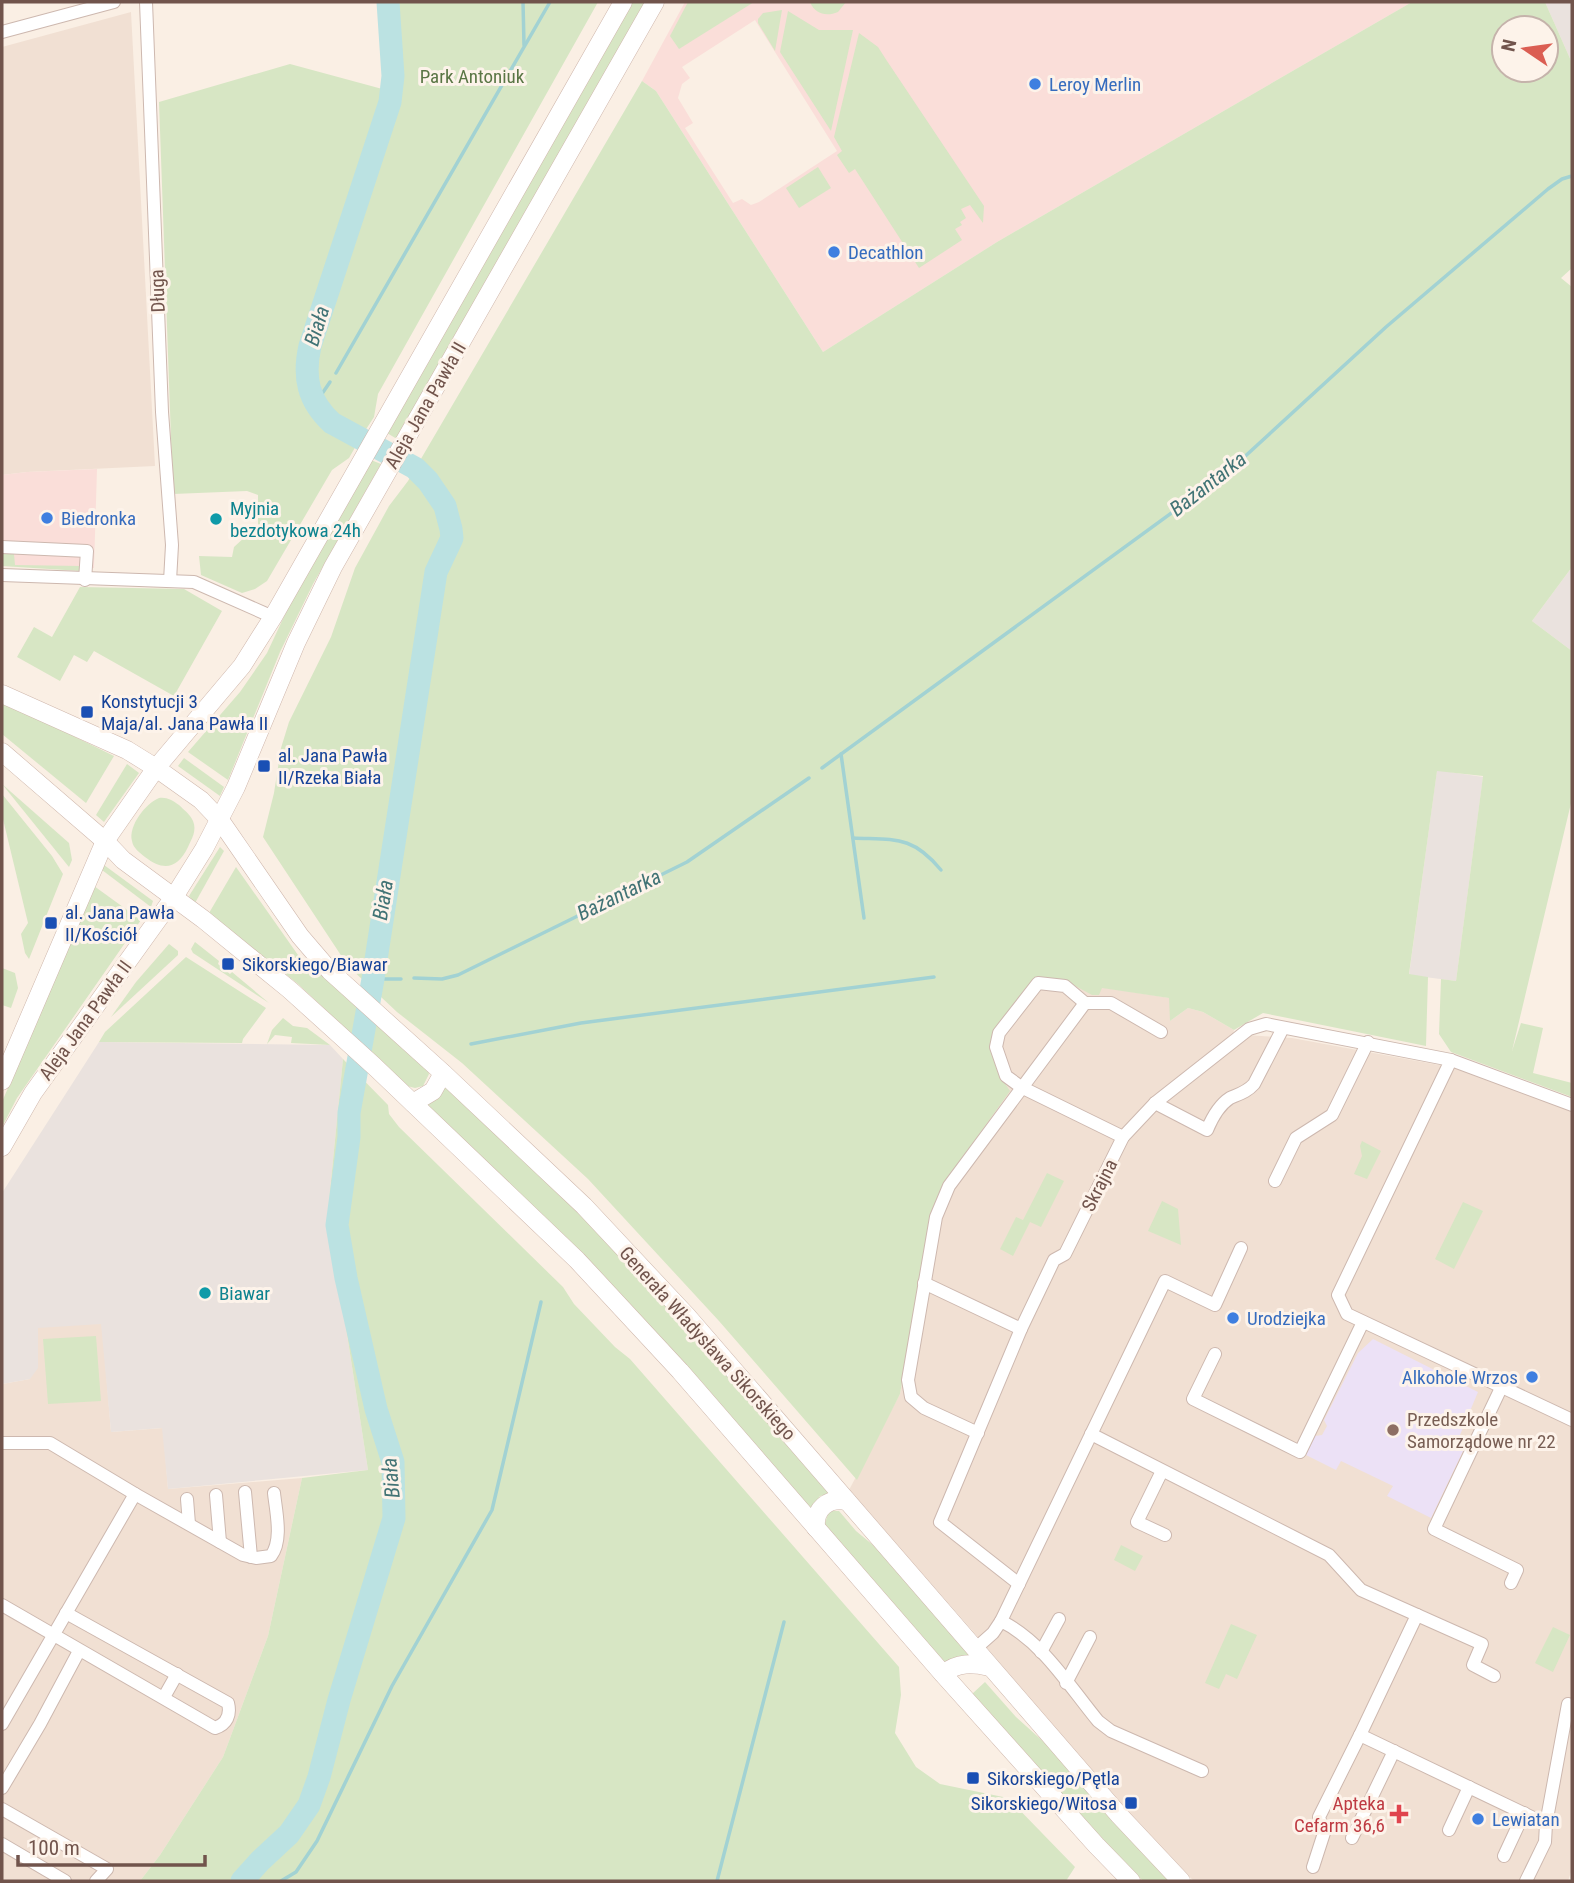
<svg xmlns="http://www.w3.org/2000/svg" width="1574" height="1883" font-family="'Roboto Condensed',sans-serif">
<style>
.residential{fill:#f1e0d3}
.commercial{fill:#faded9;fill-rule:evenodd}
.industrial{fill:#eae2de}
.education{fill:#ece1f6}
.green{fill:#d7e6c4;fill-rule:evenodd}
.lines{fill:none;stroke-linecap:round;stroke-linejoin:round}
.stream{stroke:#a2d2d3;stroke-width:3.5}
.river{stroke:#bbe2e2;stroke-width:23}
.street-casing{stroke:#cdb8af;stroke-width:14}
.secondary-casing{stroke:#cfb7ac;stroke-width:19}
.street{stroke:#fff;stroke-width:12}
.secondary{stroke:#fff;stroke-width:18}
.shop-dot{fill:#3f7fe0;stroke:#fdf3ea;stroke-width:2.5}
.culture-dot{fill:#0f9aa8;stroke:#fdf3ea;stroke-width:2.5}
.transit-dot{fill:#1a4fb4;stroke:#fdf3ea;stroke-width:2.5}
.education-dot{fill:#8d6e63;stroke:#fdf3ea;stroke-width:2.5}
.health-dot{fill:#e0444e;stroke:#fdf3ea;stroke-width:2.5}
.labels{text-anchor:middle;stroke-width:6;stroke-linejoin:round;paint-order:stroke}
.park-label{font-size:19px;fill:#5a7645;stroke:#fdf3ea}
.shop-label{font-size:19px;fill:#366cbe;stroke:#fdf3ea;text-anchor:start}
.street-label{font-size:19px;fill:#71544c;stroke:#fdf3ea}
.culture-label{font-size:19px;fill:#0d838f;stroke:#fdf3ea;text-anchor:start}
.transit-label{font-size:19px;fill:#164399;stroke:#fdf3ea;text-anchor:start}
.education-label{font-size:19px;fill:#785e54;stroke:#fdf3ea;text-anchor:start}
.health-label{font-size:19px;fill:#be3a42;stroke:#fdf3ea;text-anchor:end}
.water-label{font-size:21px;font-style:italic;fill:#417375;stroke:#fdf3ea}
</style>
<rect width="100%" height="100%" fill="#faefe4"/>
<g class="residential">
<path d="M131 12 155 466 27 472 2 475V47Z"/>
<path d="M1036 977 1170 998V1021L1188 1008 1203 1012 1234 1030 1233 1034 1292 1038 1466 1070 1572 1111V1869L1568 1881H1194L1172 1861 1084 1763 972 1630 849 1490 900 1394 931 1215 998 1073 991 1041Z"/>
<path d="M102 1323 111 1432 163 1428 168 1489 302 1478 268 1636 223 1757 160 1855 140 1881H2V1384L30 1379 38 1327Z"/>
</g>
<g class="commercial">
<path d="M685 2H1412L997 242 823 352 656 91 642 81ZM755 20 837 151 759 202 751 205 742 199 733 203 685 128 693 123 678 98 682 84 690 78 682 67Z"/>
<path d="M97 469 94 568 2 566V475L27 472Z"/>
</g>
<g class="industrial">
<path d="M1545 2H1572V63Z"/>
<path d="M1572 567V651L1532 621Z"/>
<path d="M1437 770 1483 777 1456 981 1409 975Z"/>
<path d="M99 1042 330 1045 343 1059 328 1211 368 1470 168 1489 162 1428 111 1432 101 1324 38 1328V1368L30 1379 2 1384V1193Z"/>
</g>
<path class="education" d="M1373 1339 1478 1392 1457 1442 1465 1447 1431 1518 1387 1496 1393 1486 1341 1461 1336 1470 1306 1455 1315 1436 1322 1435 1327 1426 1324 1420 1358 1353Z"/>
<g class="green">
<path d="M391 2H598L378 394 374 417 361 437C318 416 308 409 306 360L395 98 397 76Z"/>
<path d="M631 2H646L397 439 387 433Z"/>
<path d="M688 2H754L679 49 670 36Z"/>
<path d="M810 2H846L838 12C826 17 815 14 810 2Z"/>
<path d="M1412 2H1545L1572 63V268L1561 278 1572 287V567L1532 621 1572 651V799L1512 1051 1521 1023 1543 1028 1533 1073 1572 1083V1097L1451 1052 1439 1034 1441 979 1456 981 1483 776 1437 771 1409 974 1428 977 1426 1046 1263 1013 1234 1030 1203 1012 1188 1008 1170 1021 1169 998 1102 988 1099 995H1092L1068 982 1036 977 991 1041 998 1073 1010 1091 945 1182 931 1215 900 1394 857 1480 719 1321 588 1179 462 1063 397 1012 348 966 263 837 274 793 281 748 289 722 331 637 355 568 389 506 408 481 642 81 656 91 823 352 997 242ZM1504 28H1546V70H1504Z"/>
<path d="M782 10 775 51 758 23V19L763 13Z"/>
<path d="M788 11 819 30H853L831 131 780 52Z"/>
<path d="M859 33 878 47 887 61 984 206 983 223 970 205 961 209 966 218 960 222 962 225 955 229 962 240 919 268 855 169 849 173 837 155 842 151 834 137Z"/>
<path d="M290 64 386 90 302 348C303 409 304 413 357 444L349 458 332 470 267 581 255 589 242 593 201 575 199 556 232 557 234 547 258 525V495L247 491 173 494 159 102Z"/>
<path d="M818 167 831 188 799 208 786 188Z"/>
<path d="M371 460 381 464 313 584 280 652 228 780 188 752 240 692 267 653 303 576Z"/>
<path d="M2 554H14L15 565 81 566V571L2 566Z"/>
<path d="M80 587 184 589 222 611 174 696 94 651 87 662 74 655 60 681 17 657 34 627 52 637Z"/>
<path d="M2 701 114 756 86 803 2 734Z"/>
<path d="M184 758 224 787 220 796 178 766Z"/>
<path d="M127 764 139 773 104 822 96 815Z"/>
<path d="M2 784 69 843 72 860 69 867Z"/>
<path d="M2 794 52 856 63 874 29 959 25 953 21 934 28 923 2 815Z"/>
<path d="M159 798C167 797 172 800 179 805 184 810 190 814 193 821 197 831 192 838 188 847 178 868 164 872 145 857 140 853 133 848 132 841 128 826 146 803 159 798Z"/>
<path d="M220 847 224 851 195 903 189 896Z"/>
<path d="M104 865 153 901 151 907 102 870Z"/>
<path d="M236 867 298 955 426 1066 429 1074 423 1086 415 1088 407 1086 298 984 209 913Z"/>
<path d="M94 886 141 920 17 1098 2 1127V1102Z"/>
<path d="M195 942 219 961 218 964 230 974 232 972 269 1003 193 953 191 949Z"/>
<path d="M169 944 178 951V955L111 1017 136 982Z"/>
<path d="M186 957 266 1008 243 1039 242 1043 99 1042 105 1032Z"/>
<path d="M2 968 15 973 18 988 11 1008 2 1005Z"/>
<path d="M283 1018 293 1026 307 1028 330 1045 291 1043 292 1037 275 1035 267 1044 272 1030Z"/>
<path d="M343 1059 388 1105 389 1114 399 1127 563 1287 574 1304 615 1347 630 1359 899 1667 901 1695 895 1733 916 1767 940 1784 1008 1798 1075 1867 1066 1881H140L160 1855 223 1757 268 1636 302 1478 368 1470 328 1211Z"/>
<path d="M443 1083 575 1209 754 1401 834 1494 820 1496 811 1510 701 1381 584 1256 424 1103Z"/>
<path d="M1362 1141 1381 1151 1367 1179 1354 1174 1362 1156 1360 1146Z"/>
<path d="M1047 1173 1064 1181 1041 1227 1030 1222 1013 1256 1000 1249 1016 1217 1023 1220Z"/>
<path d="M1162 1201 1178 1209 1181 1245 1148 1231Z"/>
<path d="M1463 1202 1483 1211 1454 1269 1435 1259Z"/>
<path d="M96 1336 101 1401 48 1404 43 1339Z"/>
<path d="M829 1511H839L856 1531 885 1555 973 1659 946 1665 824 1526Z"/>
<path d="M1121 1545 1143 1556 1135 1571 1114 1560Z"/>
<path d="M1231 1624 1257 1635 1237 1679 1226 1674 1219 1689 1205 1683Z"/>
<path d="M1553 1627 1570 1635 1553 1672 1535 1663Z"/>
<path d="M985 1682 1016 1717 1046 1744 1114 1823 1170 1881H1143L1082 1819 972 1694Z"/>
</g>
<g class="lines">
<g class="stream">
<path d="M523 2 524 45"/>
<path d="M336 373 550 2"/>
<path d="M315 404 330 382"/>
<path d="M841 754 864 918"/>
<path d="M822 768 1229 471 1386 327 1548 189 1562 179 1572 176"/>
<path d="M853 838C895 840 912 835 941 870"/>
<path d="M414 978 442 979 458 975 687 862 809 778"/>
<path d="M373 979H401"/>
<path d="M471 1044 581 1023 934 977"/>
<path d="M281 1881 296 1872 317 1841 392 1686 492 1510 541 1302"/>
<path d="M717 1881 784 1622"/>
</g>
<path class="river" d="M242 1881 260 1861 289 1834 309 1805 319 1777 339 1700 394 1518 393 1462 376 1409 346 1278 337 1225 349 1137V1113L373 979 436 572 452 538 451 529 445 506 428 481 415 468 332 423C308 401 303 377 310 346L390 102 393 76 388 2"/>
<g class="street-casing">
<g id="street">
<path d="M146 2 162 412 172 545 170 581"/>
<path d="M2 32 114 2"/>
<path d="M2 547 87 551 85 580"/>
<path d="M2 575 194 582 273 617"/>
<path d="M1085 1003 1065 986 1038 983 999 1033 996 1047 1006 1076 1021 1087 1123 1137"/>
<path d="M1451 1060 1338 1295 1347 1314 1572 1420"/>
<path d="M1155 1103 1207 1130C1212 1118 1219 1105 1230 1098 1239 1094 1247 1092 1254 1084L1283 1028"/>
<path d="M1275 1181 1296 1138 1332 1115 1368 1042"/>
<path d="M924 1283 1021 1329"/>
<path d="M1215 1354 1193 1399 1300 1452 1363 1322"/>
<path d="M1501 1388 1434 1529 1517 1570 1511 1583"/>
<path d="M978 1433 924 1408 911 1397 908 1380 936 1217 949 1186 1085 1003H1111L1161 1032"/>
<path d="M1091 1434 1329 1555 1361 1590 1417 1615 1360 1735 1546 1824 1568 1704 1572 1705"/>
<path d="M2 1443H50L135 1494 2 1724"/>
<path d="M1162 1471 1137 1522 1165 1535"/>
<path d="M245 1492 251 1557"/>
<path d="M135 1494 243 1555 256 1558 271 1556C283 1540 276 1512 274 1493"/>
<path d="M216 1495 220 1542"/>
<path d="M187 1499 189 1524"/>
<path d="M1019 1584 940 1522 1021 1329 1054 1260 1065 1254 1123 1137 1155 1103 1249 1029 1266 1024 1451 1060 1572 1105"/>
<path d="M2 1605 215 1728C227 1724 231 1715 228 1703L66 1613"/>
<path d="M1417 1615 1482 1644 1473 1665 1494 1676"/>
<path d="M1001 1621C1043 1642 1069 1686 1098 1721L1111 1731 1202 1771"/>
<path d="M975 1649 993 1633 1001 1621 1165 1281 1215 1305 1241 1248"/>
<path d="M1041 1652 1059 1619"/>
<path d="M1066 1683 1090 1637"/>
<path d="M164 1697 177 1674"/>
<path d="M2 1788 40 1724 79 1651"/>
<path d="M2 1809 107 1869 96 1881"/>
<path d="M1449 1830 1469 1787"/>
<path d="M1352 1838 1394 1751"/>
<path d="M2 1844 65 1881"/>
<path d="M1504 1856 1524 1813"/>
<path d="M1313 1867 1324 1833 1319 1817 1360 1735"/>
<path d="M1526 1881 1545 1842 1546 1824"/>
</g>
</g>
<g class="secondary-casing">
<g id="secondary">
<path d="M2 694 127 750 156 768 201 800 220 820 300 936 330 971 443 1073 584 1206 687 1316 1119 1815 1181 1881"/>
<path d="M2 752 105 841 123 860 203 919 290 990 374 1066 577 1260 680 1371 943 1674 1096 1845 1131 1881"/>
<path d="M2 1081 105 841 156 768 242 666 273 617 623 2"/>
<path d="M413 1103 433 1091 443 1073"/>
<path d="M2 1147 33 1093 174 897 204 849 236 787 296 643 333 567 655 2"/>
<path d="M816 1528C814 1509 828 1497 847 1501"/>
<path d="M943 1674C958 1662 972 1663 990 1667"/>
</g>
</g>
<use href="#street" class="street"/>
<use href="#secondary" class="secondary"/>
</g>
<g class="shop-dot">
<circle cx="1035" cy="84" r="7"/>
<circle cx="834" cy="252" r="7"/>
<circle cx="47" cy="518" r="7"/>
<circle cx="1233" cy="1318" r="7"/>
<circle cx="1532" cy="1377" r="7"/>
<circle cx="1478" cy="1819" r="7"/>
</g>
<g class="culture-dot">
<circle cx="216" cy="519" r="7"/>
<circle cx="205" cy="1293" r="7"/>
</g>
<g class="transit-dot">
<rect x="80" y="705" width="14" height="14" rx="3.5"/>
<rect x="257" y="759" width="14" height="14" rx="3.5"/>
<rect x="44" y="916" width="14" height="14" rx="3.5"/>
<rect x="221" y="957" width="14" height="14" rx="3.5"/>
<rect x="966" y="1771" width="14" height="14" rx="3.5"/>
<rect x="1124" y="1796" width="14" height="14" rx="3.5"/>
</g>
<circle class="education-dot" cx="1393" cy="1430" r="7"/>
<path class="health-dot" d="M1395.5 1803.5h7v7h7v7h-7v7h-7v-7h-7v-7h7z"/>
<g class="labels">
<g class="park-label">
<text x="472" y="83">Park Antoniuk</text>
</g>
<g class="shop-label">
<text x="1049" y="91">Leroy Merlin</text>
<text x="848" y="259">Decathlon</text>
<text x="61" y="525">Biedronka</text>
<text x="1247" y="1325">Urodziejka</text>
<text x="1518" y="1384" text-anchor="end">Alkohole Wrzos</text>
<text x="1492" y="1826">Lewiatan</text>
</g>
<g class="street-label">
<text transform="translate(157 291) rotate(-92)" y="7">Długa</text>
<text transform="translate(425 405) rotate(-60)" y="7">Aleja Jana Pawła II</text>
<text transform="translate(85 1020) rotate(-54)" y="7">Aleja Jana Pawła II</text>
<text transform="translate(1099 1185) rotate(-63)" y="7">Skrajna</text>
<text transform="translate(708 1343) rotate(48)" y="7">Generała Władysława Sikorskiego</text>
</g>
<g class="culture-label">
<text x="230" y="515">Myjnia<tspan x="230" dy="22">bezdotykowa 24h</tspan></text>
<text x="219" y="1300">Biawar</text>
</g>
<g class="transit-label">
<text x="101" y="708">Konstytucji 3<tspan x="101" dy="22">Maja/al. Jana Pawła II</tspan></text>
<text x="278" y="762">al. Jana Pawła<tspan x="278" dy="22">II/Rzeka Biała</tspan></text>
<text x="65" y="919">al. Jana Pawła<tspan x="65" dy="22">II/Kościół</tspan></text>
<text x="242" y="971">Sikorskiego/Biawar</text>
<text x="987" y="1785">Sikorskiego/Pętla</text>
<text x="1117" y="1810" text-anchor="end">Sikorskiego/Witosa</text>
</g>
<g class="education-label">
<text x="1407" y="1426">Przedszkole<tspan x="1407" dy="22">Samorządowe nr 22</tspan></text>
</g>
<g class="health-label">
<text x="1385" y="1810">Apteka<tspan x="1385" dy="22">Cefarm 36,6</tspan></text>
</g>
<g class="water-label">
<text transform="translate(317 326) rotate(-73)" y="7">Biała</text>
<text transform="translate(1208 484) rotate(-38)" y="7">Bażantarka</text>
<text transform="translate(619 895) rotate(-26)" y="7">Bażantarka</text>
<text transform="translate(383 900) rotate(-81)" y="7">Biała</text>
<text transform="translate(391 1478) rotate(-95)" y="7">Biała</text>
</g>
</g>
<rect width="1574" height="1883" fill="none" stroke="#71544c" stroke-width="7"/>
<g transform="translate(1525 49) rotate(283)"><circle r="33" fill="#fdf3ea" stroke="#c5b3ab" stroke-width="2"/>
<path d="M0-5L12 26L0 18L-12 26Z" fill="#db5e53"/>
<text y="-10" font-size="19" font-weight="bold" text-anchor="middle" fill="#71544c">N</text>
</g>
<path d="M18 1855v10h187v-10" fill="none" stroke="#71544c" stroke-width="3.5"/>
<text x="28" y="1855" font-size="21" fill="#71544c" stroke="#fdf3ea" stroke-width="5" paint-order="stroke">100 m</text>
</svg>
